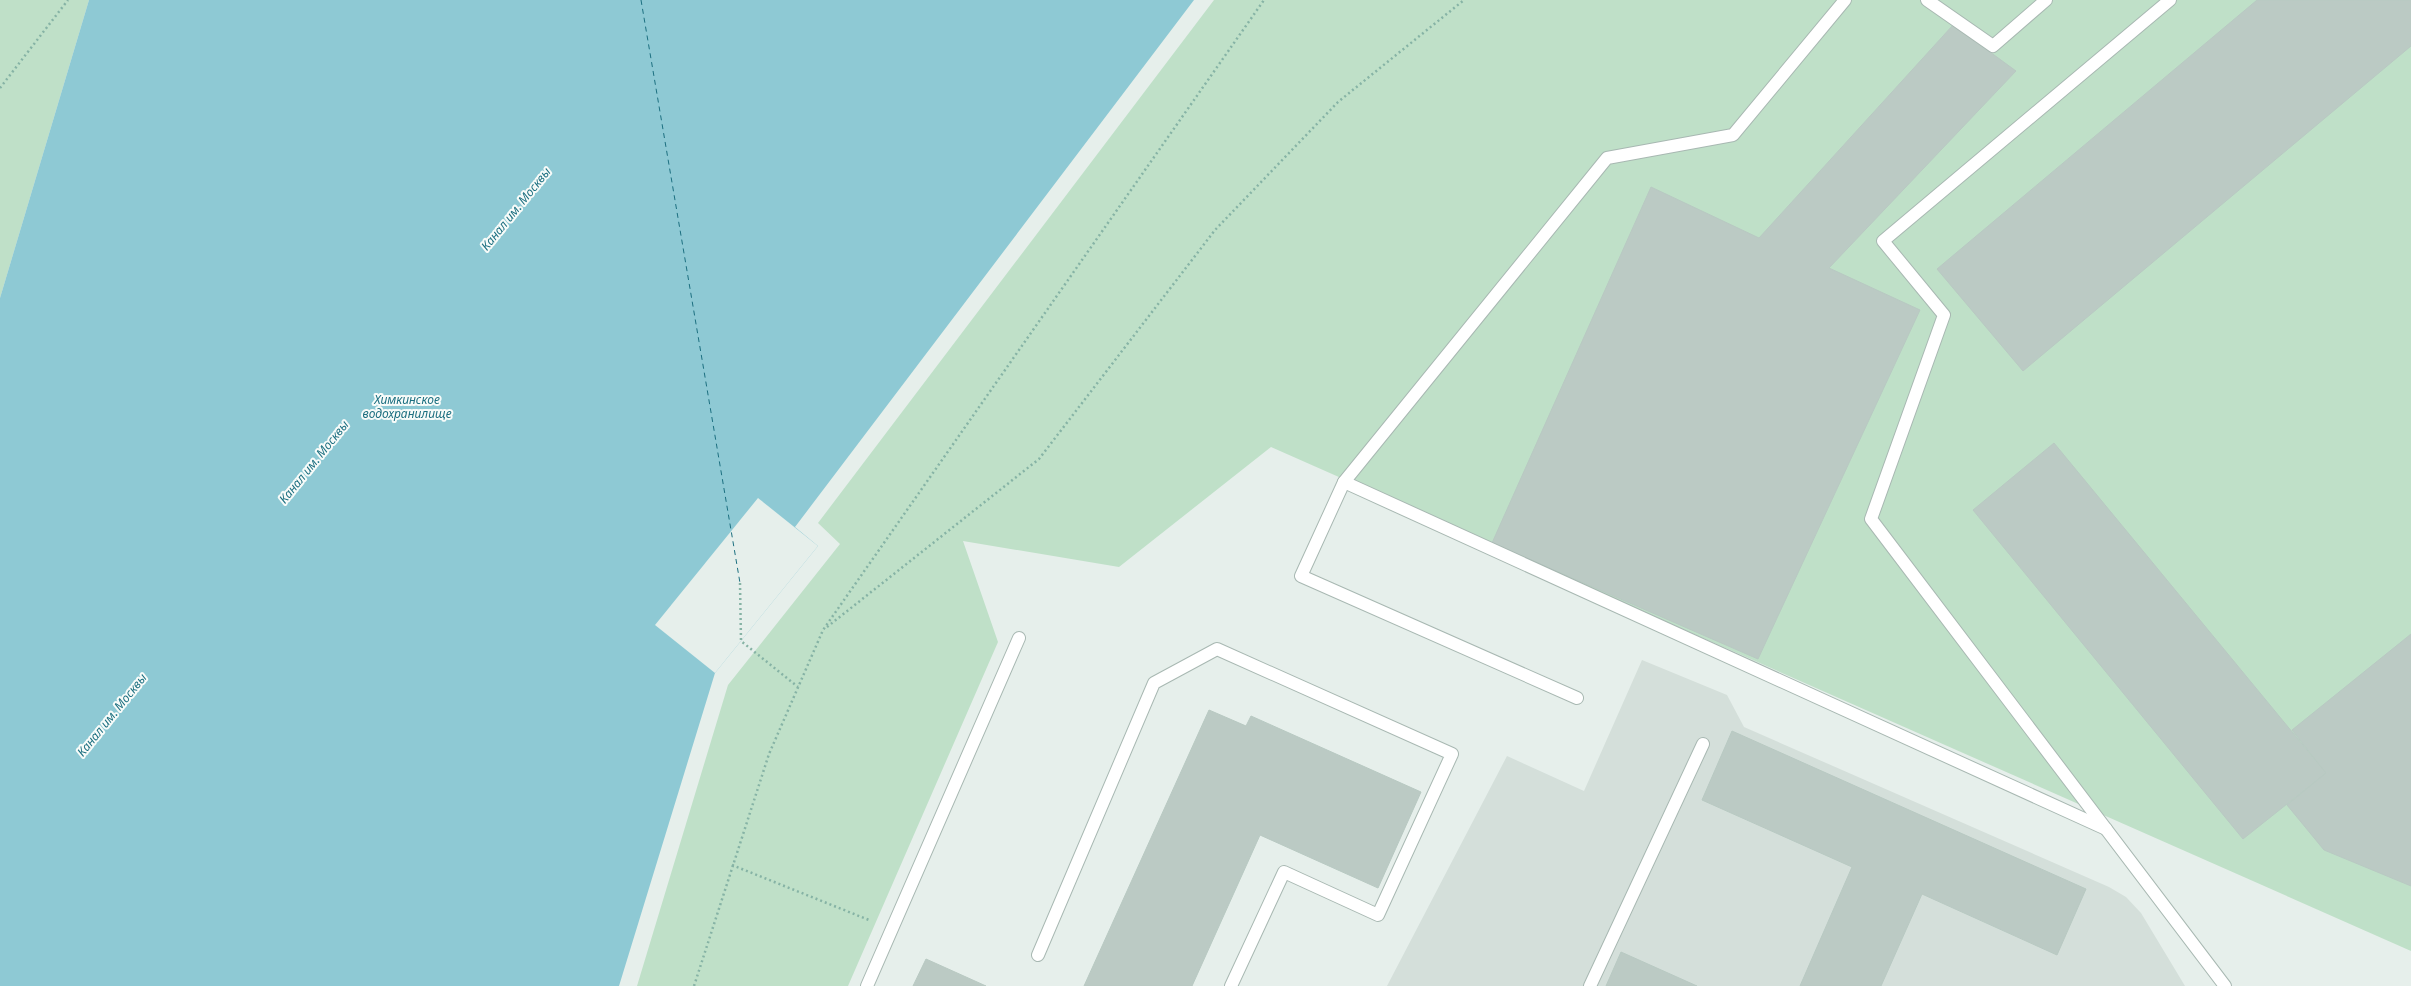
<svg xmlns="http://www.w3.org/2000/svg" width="2411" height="986" font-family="'Noto Sans',sans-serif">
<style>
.built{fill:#d4dfda}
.green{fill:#bfe0c8}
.water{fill:#8ec9d4}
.pier{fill:#e6efeb}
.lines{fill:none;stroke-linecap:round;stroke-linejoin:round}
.ferry{stroke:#1c6f80;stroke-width:1;stroke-dasharray:5 4;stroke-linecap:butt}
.building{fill:#bbcac4;stroke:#b8c9c2}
.service-casing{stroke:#a8b8b2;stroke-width:14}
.path{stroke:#86b3a5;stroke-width:2.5;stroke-dasharray:2 3;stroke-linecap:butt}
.service{stroke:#fff;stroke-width:12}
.labels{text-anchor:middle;stroke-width:4;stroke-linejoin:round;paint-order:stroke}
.water-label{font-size:12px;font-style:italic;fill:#1c6f80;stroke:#f7fbf9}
</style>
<rect width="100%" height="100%" fill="#e6efeb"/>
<path class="built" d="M1642 660 1727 695 1744 727 2109 887 2126 897 2141 913 2185 986H1387L1507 756 1584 791Z"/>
<g class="green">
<path d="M0 0H89L0 298Z"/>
<path d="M1214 0H2411V951L1271 447 1119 567 963 541 998 642 848 986H637L728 685 840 544 818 523Z"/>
</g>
<path class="water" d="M89 0H1194L795 527 818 546 715 673 619 986H0V298Z"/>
<path class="pier" d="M758 498 818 546 715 673 655 625Z"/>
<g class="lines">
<path class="ferry" d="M641 0 740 583"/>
</g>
<g class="building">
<path d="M2257 0H2411V46L2023 371 1937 269Z"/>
<path d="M1953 25 2016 71 1829 268 1920 310 1758 659 1492 543 1651 187 1759 238Z"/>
<path d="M2054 443 2326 773 2243 839 1973 510Z"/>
<path d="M2411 634V886L2324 850 2287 805 2326 773 2292 730Z"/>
<path d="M1209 710 1246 726 1251 716 1421 792 1378 888 1260 835 1192 986H1084Z"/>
<path d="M1732 731 2086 889 2057 955 1922 894 1881 986H1800L1852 867 1702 800Z"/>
<path d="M1621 952 1697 986H1606Z"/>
<path d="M926 959 986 986H913Z"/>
</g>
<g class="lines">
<g class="service-casing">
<g id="service">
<path d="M1845 0 1733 135 1607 158 1344 482 2106 829"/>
<path d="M1927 0 1993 46 2046 0"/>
<path d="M2170 0 1883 241 1944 315 1871 519 2225 986"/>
<path d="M1344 482 1301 576 1577 698"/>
<path d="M1038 955 1154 683 1217 649 1452 754 1378 915 1284 872 1231 986"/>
<path d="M867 986 1019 638"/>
<path d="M1590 986 1703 744"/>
</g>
</g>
<g class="path">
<path d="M0 88 68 0"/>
<path d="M740 583 741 641 798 687"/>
<path d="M827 627 1039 459 1215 230 1338 102 1464 0"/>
<path d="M732 865 869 920"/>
<path d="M694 986 769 754 823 630 1264 0"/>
</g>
<use href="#service" class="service"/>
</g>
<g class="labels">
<g class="water-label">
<text transform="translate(516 209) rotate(-51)" y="4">Канал им. Москвы</text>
<text x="407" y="404">Химкинское<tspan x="407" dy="14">водохранилище</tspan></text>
<text transform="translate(314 462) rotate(-51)" y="4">Канал им. Москвы</text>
<text transform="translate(112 715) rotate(-51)" y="4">Канал им. Москвы</text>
</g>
</g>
</svg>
